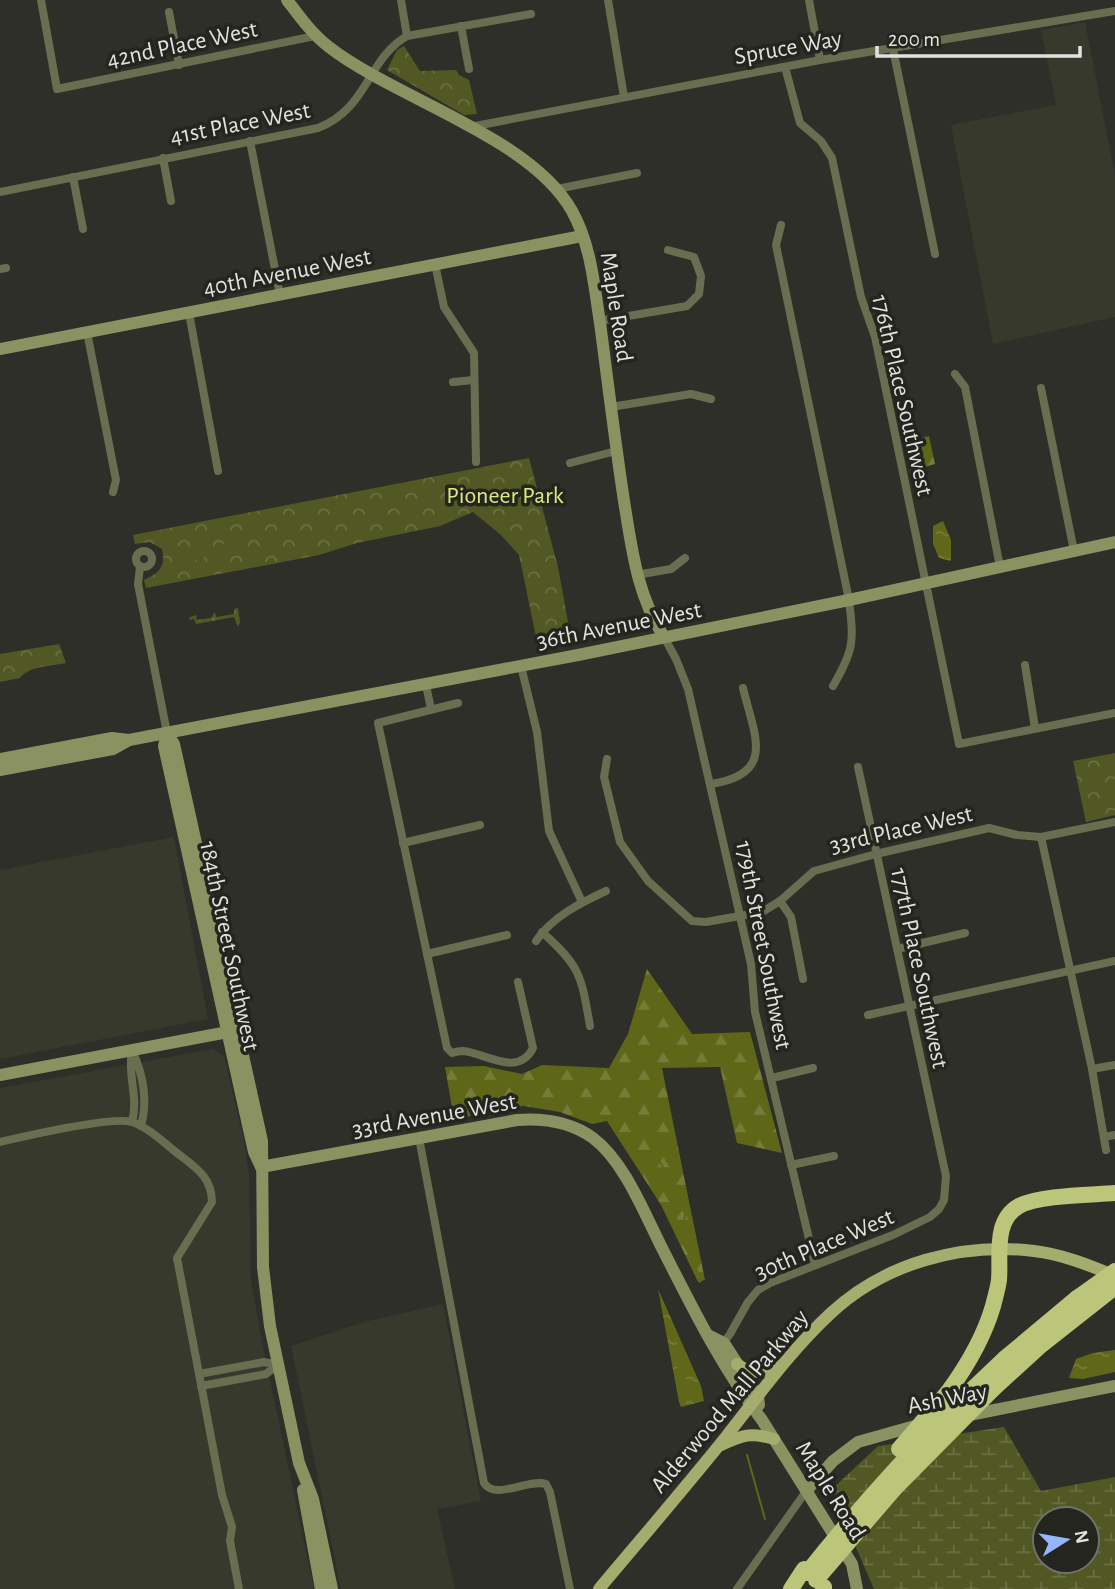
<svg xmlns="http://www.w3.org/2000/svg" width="1115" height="1589" font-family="'Alegreya Sans',sans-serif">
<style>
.built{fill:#37392c}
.grass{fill:url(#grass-dots)}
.forest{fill:url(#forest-firs)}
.wetland{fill:url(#wetland-marsh);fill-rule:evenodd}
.park{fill:url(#park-crowns)}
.garden{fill:#525824}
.water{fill:url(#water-ripples)}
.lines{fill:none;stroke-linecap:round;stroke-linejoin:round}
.stream{stroke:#606719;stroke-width:2}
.street{stroke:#6a6e50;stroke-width:8}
.secondary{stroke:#8b9262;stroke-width:12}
.primary{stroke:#a4ad6e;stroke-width:12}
.highway{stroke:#bbc67a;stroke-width:16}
.highway-bridge{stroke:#bbc67a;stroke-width:16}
.labels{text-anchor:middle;stroke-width:7;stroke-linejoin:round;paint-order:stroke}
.street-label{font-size:24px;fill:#e2e3de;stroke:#24251f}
.park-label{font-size:24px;fill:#dce981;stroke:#24251f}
</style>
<defs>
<pattern id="grass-dots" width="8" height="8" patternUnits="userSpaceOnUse" patternTransform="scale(1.75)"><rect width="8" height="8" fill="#525824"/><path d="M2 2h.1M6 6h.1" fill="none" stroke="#6b7043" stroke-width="1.8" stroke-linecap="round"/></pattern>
<pattern id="forest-firs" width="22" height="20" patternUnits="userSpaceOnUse" patternTransform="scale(1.75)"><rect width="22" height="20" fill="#5e6617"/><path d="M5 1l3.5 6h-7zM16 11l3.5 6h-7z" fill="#757c38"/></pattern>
<pattern id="wetland-marsh" width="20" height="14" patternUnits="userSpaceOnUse" patternTransform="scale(1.75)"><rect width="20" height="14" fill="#525824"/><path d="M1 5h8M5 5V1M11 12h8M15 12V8" fill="none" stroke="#6b7043"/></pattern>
<pattern id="park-crowns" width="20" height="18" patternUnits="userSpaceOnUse" patternTransform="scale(1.75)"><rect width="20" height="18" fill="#525824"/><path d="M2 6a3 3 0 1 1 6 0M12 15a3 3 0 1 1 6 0" fill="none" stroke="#6b7043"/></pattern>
<pattern id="water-ripples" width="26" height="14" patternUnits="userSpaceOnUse" patternTransform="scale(1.75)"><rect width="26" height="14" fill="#606719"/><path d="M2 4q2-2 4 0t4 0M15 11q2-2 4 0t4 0" fill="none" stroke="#767d3a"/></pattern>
</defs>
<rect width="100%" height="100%" fill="#2e2f28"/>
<g class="built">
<path d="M1085 22 1115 175V317L993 344 951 125 1056 105 1041 30Z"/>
<path d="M174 837 208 1019 0 1059V870Z"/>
<path d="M213 1049 224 1056 243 1137 249 1173 251 1281 263 1347 314 1589H0V1088Z"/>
<path d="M443 1304 481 1501 437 1509 455 1589H341L291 1346 364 1322Z"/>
</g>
<path class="grass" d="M238 608 240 622 238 627 234 617 196 624 194 619 189 620 190 617 196 615 197 620 211 618 215 612 216 617 234 614V609Z"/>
<g class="forest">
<path d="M929 436 935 464 910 471 904 442Z"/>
<path d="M647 969 692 1034 750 1032 782 1153 737 1143 720 1067 662 1068 705 1280 698 1282 661 1205 607 1121 592 1124 560 1112 523 1106 454 1119 445 1067 484 1066 522 1074 542 1065 609 1068 628 1034Z"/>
</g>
<path class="wetland" d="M1004 1427 1041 1491 1115 1477V1589H874L831 1490 878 1446ZM1045 1519H1087V1561H1045Z"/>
<g class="park">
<path d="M404 46 420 71 456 70 459 75 469 80 477 114 464 115 387 70 397 50Z"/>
<path d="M529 458 558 567 572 644 539 651 519 555 501 535 473 512 440 526 357 543 319 555 146 588 144 580C160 573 166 566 162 549L150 542 135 544 133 535Z"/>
<path d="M59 644 66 663C52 666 28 666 20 678L0 682V654Z"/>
<path d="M1115 753V815L1086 822 1073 761Z"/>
</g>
<g class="garden">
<path d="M239 541 241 552 217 557 215 546Z"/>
<path d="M202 548 204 559 181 563 179 552Z"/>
</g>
<g class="water">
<path d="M943 521 951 540V561L939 558 933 544V526Z"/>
<path d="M658 1289 701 1386 704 1401 681 1407 679 1402Z"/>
<path d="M1115 1350V1372L1083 1379 1069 1378 1076 1359 1093 1353Z"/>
</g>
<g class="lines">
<g class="stream">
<path d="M628 1108 679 1194 677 1205 685 1212 684 1238 691 1249 700 1282"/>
<path d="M747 1455 765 1519"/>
</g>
<g class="street">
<path d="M41 0 57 89 315 36"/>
<path d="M401 0 407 36"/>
<path d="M608 0 624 97"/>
<path d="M809 0 820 60"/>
<path d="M169 12 179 65"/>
<path d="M461 26 469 69"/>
<path d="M893 49 935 254"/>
<path d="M785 67 800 123 821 141 832 158 861 297 875 337 959 744 1115 713"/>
<path d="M470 127 820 60 1115 11"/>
<path d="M250 141 280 295"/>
<path d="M163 158 171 201"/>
<path d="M73 177 83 229"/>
<path d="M557 189 637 173"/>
<path d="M0 192 318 128C368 109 367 59 407 36L531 14"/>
<path d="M781 225 776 245 849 600C854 642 854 650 833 686"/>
<path d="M435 264 444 307 474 353 476 462"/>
<path d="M0 269 6 268"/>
<path d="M189 313 218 471"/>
<path d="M599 321 687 306 699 294 701 276 694 257 668 250"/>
<path d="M87 332 116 480 113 492"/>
<path d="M955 374 965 387 1000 567"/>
<path d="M453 382 474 380"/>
<path d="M1041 388 1074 551"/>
<path d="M611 407 691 394 711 399"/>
<path d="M570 463 616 451"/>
<circle cx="144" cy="559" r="8"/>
<path d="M140 567 138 584 167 733"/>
<path d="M636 575 671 569 685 558"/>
<path d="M664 637 676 659 688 689 751 964 755 1012 815 1264"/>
<path d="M1025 665 1035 728"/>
<path d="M521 666 537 732 549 831 582 902"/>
<path d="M426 685 431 709"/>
<path d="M458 703 378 723 447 1048 452 1053C455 1052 459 1051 463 1051 486 1053 518 1078 533 1048L518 982"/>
<path d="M607 759 604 777 620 842 648 881 692 921 706 922 762 912 780 901 814 871 876 854 989 828 1017 835 1041 837 1115 822"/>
<path d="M711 784C777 774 754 735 743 688"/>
<path d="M1041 837 1092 1069 1106 1150"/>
<path d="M403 843 480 825"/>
<path d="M780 901 791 917 803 979"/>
<path d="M542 932C581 967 581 975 590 1026"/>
<path d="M536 941C552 917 580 903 606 891"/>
<path d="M897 949 965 933"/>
<path d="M427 954 507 935"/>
<path d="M868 1015 1115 961"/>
<path d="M132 1050C143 1074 148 1101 141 1126"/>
<path d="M1092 1069 1115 1065"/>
<path d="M772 1078 813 1068"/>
<path d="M132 1122C139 1096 127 1077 132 1050"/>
<path d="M1104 1137 1115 1135"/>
<path d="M419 1138 484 1483C496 1501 528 1478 546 1484L550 1492 570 1589"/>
<path d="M0 1142C26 1136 111 1116 132 1122 150 1128 166 1145 181 1156 198 1169 212 1179 212 1202L177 1258 222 1495 232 1527 230 1541 239 1589"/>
<path d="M791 1165 834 1156"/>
<path d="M722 1345 730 1334 748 1302 758 1290 770 1283 893 1235 930 1217 939 1209 944 1200 946 1176 858 767"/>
<path d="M199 1374 264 1362 278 1365"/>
<path d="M201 1386 266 1374 278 1365"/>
<path d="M737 1589 807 1490"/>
</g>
<g class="secondary">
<path d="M287 0C300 17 312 34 329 47 396 99 531 137 572 211 591 245 594 285 600 323 608 383 615 442 624 501 632 550 637 595 664 637"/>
<path d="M0 349 582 236"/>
<path d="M167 733 174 744 262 1141 263 1267 270 1326 299 1463 313 1499 332 1589"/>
<path d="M167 733 164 746 254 1152 261 1167"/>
<path d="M0 759 112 738 129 740 578 655 849 600 1115 542"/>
<path d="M0 770 113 749 129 740"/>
<path d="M0 1075 233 1031"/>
<path d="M261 1167 517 1120C544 1118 571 1122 593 1138 625 1162 645 1215 663 1250 693 1309 722 1368 762 1420L852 1564 857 1589"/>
<path d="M708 1335 724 1343 758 1396 759 1405"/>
<path d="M964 1416 1115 1386"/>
<path d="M303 1490 321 1589"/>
<path d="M807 1490 833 1461 858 1442 922 1424"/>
</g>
<g class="primary">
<path d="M737 1364C753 1377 764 1371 782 1365"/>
<path d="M721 1445C743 1435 750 1432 774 1439"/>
<path d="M599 1589C641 1539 684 1489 725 1438 759 1395 791 1350 831 1313 885 1263 962 1242 1034 1251 1061 1254 1089 1265 1115 1276"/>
</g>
<g class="highway">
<path d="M992 1390 1039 1347 1115 1287"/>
<path d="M948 1392C967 1366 984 1337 993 1306 995 1298 998 1288 999 1280 1001 1255 993 1221 1019 1206 1039 1195 1091 1195 1115 1193"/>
<path d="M963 1398 1004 1359 1077 1298"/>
<path d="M791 1589 804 1569"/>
<path d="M823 1589 824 1587"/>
</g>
<g class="highway-bridge">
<path d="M1077 1298 1115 1271"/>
<path d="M899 1449 948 1392"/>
<path d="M807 1573C856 1511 908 1454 963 1398"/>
<path d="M816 1580 896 1487 992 1390"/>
</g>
</g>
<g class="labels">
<g class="street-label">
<text transform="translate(182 44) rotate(-12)" y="8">42nd Place West</text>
<text transform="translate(788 47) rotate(-10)" y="8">Spruce Way</text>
<text transform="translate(240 123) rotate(-11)" y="8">41st Place West</text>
<text transform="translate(287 272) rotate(-11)" y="8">40th Avenue West</text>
<text transform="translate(617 307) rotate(81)" y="8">Maple Road</text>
<text transform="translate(903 395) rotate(77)" y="8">176th Place Southwest</text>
<text transform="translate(619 625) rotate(-11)" y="8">36th Avenue West</text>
<text transform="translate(901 829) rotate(-13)" y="8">33rd Place West</text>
<text transform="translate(764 945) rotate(79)" y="8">179th Street Southwest</text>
<text transform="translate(230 946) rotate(78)" y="8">184th Street Southwest</text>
<text transform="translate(920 968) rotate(78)" y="8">177th Place Southwest</text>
<text transform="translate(434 1115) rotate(-10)" y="8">33rd Avenue West</text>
<text transform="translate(824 1244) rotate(-23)" y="8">30th Place West</text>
<text transform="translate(947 1398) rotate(-11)" y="8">Ash Way</text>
<text transform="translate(729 1401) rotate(-50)" y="8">Alderwood Mall Parkway</text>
<text transform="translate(831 1490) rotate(58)" y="8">Maple Road</text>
</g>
<g class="park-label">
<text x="505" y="503">Pioneer Park</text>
</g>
</g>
<g transform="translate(1066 1540) rotate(79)"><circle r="33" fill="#24251f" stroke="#70716b" stroke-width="2"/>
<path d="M0-5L12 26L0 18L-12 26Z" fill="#95b6fd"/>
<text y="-10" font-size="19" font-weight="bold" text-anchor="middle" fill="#e2e3de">N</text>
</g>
<path d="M877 46v10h203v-10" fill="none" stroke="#e2e3de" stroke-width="3.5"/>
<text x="888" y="46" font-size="21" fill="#e2e3de" stroke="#24251f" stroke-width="5" paint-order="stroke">200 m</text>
</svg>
